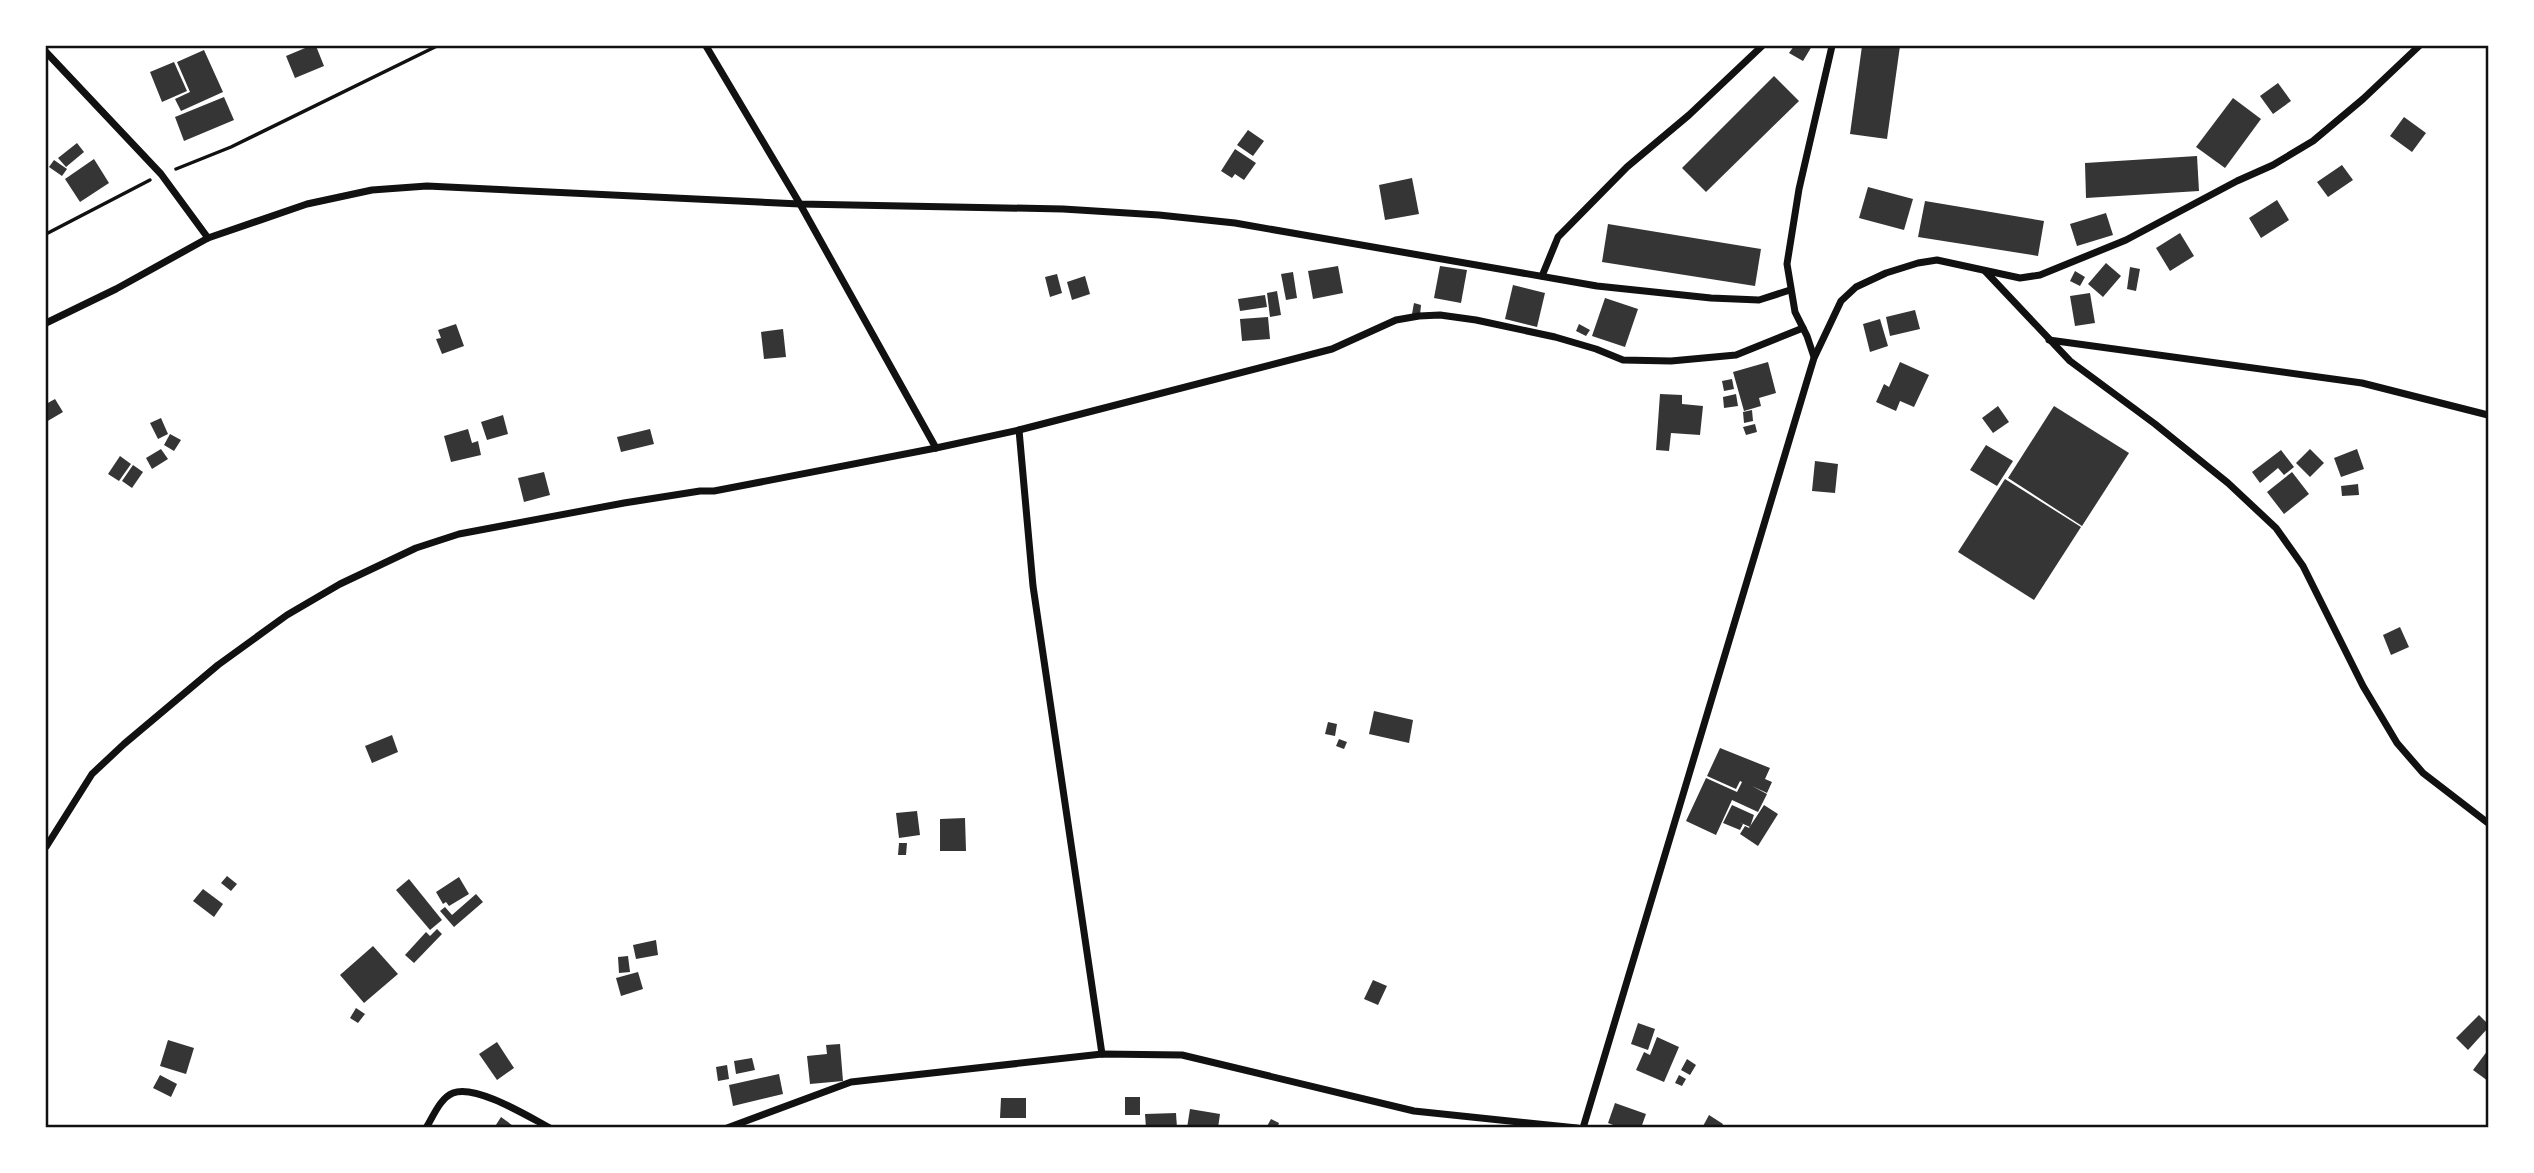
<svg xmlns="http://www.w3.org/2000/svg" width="2534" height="1173" font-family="Helvetica,sans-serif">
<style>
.building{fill:#353535}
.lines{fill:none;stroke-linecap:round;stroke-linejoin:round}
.path{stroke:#111;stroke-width:3.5}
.minor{stroke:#111;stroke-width:7}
.neatline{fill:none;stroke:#111;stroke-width:2.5}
</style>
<rect width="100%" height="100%" fill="#fff"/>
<g class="building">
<path d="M310 46H316L324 66 295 78 286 56Z"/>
<path d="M1794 46H1812L1803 61 1789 53Z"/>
<path d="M1862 46H1900L1887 139 1850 134Z"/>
<path d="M204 50 223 92 181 111 175 99 190 92 177 62Z"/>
<path d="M174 62 187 91 162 102 150 72Z"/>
<path d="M1774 76 1799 101 1706 192 1682 168Z"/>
<path d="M2278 83 2291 101 2273 114 2260 96Z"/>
<path d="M224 97 234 120 184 141 175 117Z"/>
<path d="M2233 98 2261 119 2225 168 2196 147Z"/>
<path d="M2404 117 2426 133 2412 152 2390 136Z"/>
<path d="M1248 130 1264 141 1253 156 1237 145Z"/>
<path d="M77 143 84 152 66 167 58 158Z"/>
<path d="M1235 149 1256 163 1244 180 1235 174 1232 178 1221 171Z"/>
<path d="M2197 156 2199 191 2086 198 2085 163Z"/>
<path d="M94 159 109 183 80 202 65 179Z"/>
<path d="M54 160 67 169 62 176 49 167Z"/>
<path d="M2342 165 2353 180 2328 197 2317 182Z"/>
<path d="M1412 178 1419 214 1385 220 1379 185Z"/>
<path d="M1868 187 1913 199 1904 230 1859 218Z"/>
<path d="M2277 200 2289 220 2261 238 2249 218Z"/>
<path d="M1925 201 2044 221 2038 256 1918 237Z"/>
<path d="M2106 213 2113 235 2077 246 2070 224Z"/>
<path d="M1608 224 1761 249 1755 286 1602 262Z"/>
<path d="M2180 233 2194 256 2170 271 2156 248Z"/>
<path d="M2106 263 2121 276 2103 297 2088 284Z"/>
<path d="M1338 266 1343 293 1313 299 1308 271Z"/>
<path d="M1440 266 1467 270 1461 303 1434 298Z"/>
<path d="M2130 267 2140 269 2136 291 2127 289Z"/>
<path d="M2075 271 2085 277 2080 286 2070 281Z"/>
<path d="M1293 272 1297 298 1286 300 1281 274Z"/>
<path d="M1057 274 1062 293 1050 297 1045 277Z"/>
<path d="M1085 276 1090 294 1072 300 1067 282Z"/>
<path d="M1513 285 1545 293 1537 327 1505 319Z"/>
<path d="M1277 291 1281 315 1270 317 1267 293Z"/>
<path d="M2090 293 2095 323 2075 326 2070 296Z"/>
<path d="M1265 295 1267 307 1240 311 1238 299Z"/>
<path d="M1605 298 1638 309 1625 347 1592 336Z"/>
<path d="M1414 303 1421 305 1420 315 1412 314Z"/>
<path d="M1915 310 1920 329 1890 336 1886 317Z"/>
<path d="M1268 317 1270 339 1242 341 1240 319Z"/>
<path d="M1880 319 1888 346 1870 352 1863 324Z"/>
<path d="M456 324 464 346 442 354 436 339 441 338 438 330Z"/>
<path d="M1579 324 1590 330 1586 336 1576 331Z"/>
<path d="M783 329 786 357 764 359 761 332Z"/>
<path d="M1768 362 1776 393 1759 398 1761 406 1744 411 1733 372Z"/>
<path d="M1900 362 1929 375 1914 407 1900 401 1896 411 1876 402 1884 384 1889 387Z"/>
<path d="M1732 379 1734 389 1724 391 1722 381Z"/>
<path d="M1660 394 1682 395V404L1703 406 1700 435 1671 433 1669 451 1656 450Z"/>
<path d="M1736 394 1738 406 1724 408 1723 397Z"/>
<path d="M55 399 63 412 46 422V404Z"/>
<path d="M1998 406 2009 422 1993 433 1982 418Z"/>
<path d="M2054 406 2129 453 2082 526 2008 478Z"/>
<path d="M1752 410 1753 421 1744 423 1743 412Z"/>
<path d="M503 415 508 434 487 440 481 422Z"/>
<path d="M161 418 168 434 158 439 150 423Z"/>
<path d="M1755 424 1757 432 1746 435 1743 427Z"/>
<path d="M468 429 472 443 478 441 481 455 451 462 444 436Z"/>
<path d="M650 429 654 444 621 452 617 437Z"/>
<path d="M170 434 181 440 174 451 164 445Z"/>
<path d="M1986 445 2013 461 1997 486 1970 470Z"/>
<path d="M161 449 168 459 152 469 146 458Z"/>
<path d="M2310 449 2324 463 2310 477 2296 463Z"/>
<path d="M2357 449 2364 469 2341 477 2334 458Z"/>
<path d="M2281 450 2294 467 2284 475 2278 468 2260 483 2252 472Z"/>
<path d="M120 456 131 464 119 481 108 474Z"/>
<path d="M1815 461 1838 464 1835 493 1812 491Z"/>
<path d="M133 465 143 472 132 488 122 481Z"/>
<path d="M544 472 550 495 524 502 518 478Z"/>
<path d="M2292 472 2309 494 2284 514 2267 492Z"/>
<path d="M2005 479 2081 527 2034 600 1958 552Z"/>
<path d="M2358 484 2359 495 2342 496 2341 486Z"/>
<path d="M2400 627 2409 647 2391 655 2383 635Z"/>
<path d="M1374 711 1413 720 1409 743 1369 734Z"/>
<path d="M1328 722 1337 724 1335 736 1325 734Z"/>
<path d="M392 735 398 752 372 763 365 746Z"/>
<path d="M1339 739 1347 742 1344 749 1336 746Z"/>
<path d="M1720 748 1770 768 1765 779 1772 782 1767 793 1752 786 1767 794 1758 812 1732 800 1716 835 1686 821 1706 778 1737 792 1742 782 1740 781 1736 789 1707 776Z"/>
<path d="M1732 805 1754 815 1750 827 1739 822 1743 824 1740 830 1723 823Z"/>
<path d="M1764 805 1778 814 1758 846 1740 834 1745 826 1749 828 1747 831Z"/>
<path d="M917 811 920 835 899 838 896 813Z"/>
<path d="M965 818 966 851H940V819Z"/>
<path d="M899 843H907L906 855H898Z"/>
<path d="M227 876 237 884 231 891 221 883Z"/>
<path d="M459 877 469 894 449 906 446 902 443 904 436 892Z"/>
<path d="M409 879 442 920 430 930 396 890Z"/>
<path d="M203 889 223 904 214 917 193 901Z"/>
<path d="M476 894 483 902 454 927 440 911 445 907 452 915Z"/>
<path d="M437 929 442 934 414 963 405 955 426 932 430 936Z"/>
<path d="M656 940 658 955 636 959 633 945Z"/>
<path d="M373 946 398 974 364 1003 340 975Z"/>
<path d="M628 956 630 972 619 973 618 957Z"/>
<path d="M638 972 643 989 621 996 616 978Z"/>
<path d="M1373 980 1387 986 1378 1005 1364 999Z"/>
<path d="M356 1008 365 1014 358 1023 350 1018Z"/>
<path d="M2479 1015 2488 1024V1028L2468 1050 2456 1038Z"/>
<path d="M1638 1023 1655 1029 1648 1050 1631 1044Z"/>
<path d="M1657 1037 1679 1047 1664 1082 1636 1070 1644 1052 1650 1055Z"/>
<path d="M168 1040 194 1048 186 1074 160 1066Z"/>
<path d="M497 1042 514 1068 497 1080 479 1054Z"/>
<path d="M840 1044 843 1081 810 1084 807 1056 827 1054 826 1045Z"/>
<path d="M2488 1050V1081L2473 1070Z"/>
<path d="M752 1058 755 1070 736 1074 734 1061Z"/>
<path d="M1687 1059 1696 1065 1690 1075 1681 1070Z"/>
<path d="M727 1065 729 1079 718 1081 716 1067Z"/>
<path d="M779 1074 783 1094 733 1106 729 1085Z"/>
<path d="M160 1075 177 1084 171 1097 153 1088Z"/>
<path d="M1679 1075 1686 1079 1682 1086 1675 1083Z"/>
<rect x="1125" y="1097" width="15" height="18"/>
<path d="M1001 1098H1026V1118H1000Z"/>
<path d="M1615 1103 1646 1114 1641 1128H1621L1608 1123Z"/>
<path d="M1190 1109 1220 1114 1218 1128H1187Z"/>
<path d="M1176 1113 1177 1128H1146L1145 1114Z"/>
<path d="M1709 1115 1723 1124 1721 1128H1702Z"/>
<path d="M501 1117 516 1128H494Z"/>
<path d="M1271 1119 1279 1123 1277 1128H1266Z"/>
</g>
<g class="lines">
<g class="path">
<path d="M176 169 231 147 437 46"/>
<path d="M46 234 150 180"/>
</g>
<g class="minor">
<path d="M706 46 800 204 936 448"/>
<path d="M46 52 161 174 208 238"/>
<path d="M1985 271 2070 361 2155 424 2228 483 2276 528 2303 566 2363 686 2397 743 2423 773 2488 823"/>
<path d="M1542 276 1558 237 1627 167 1689 115 1762 46"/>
<path d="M46 323 116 289 208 238 307 204 372 190 427 186 800 204 1063 209 1159 215 1235 223 1597 286 1711 298 1759 300 1790 290"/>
<path d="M2049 340 2362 383 2488 415"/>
<path d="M1814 357 1807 336 1795 312 1787 264 1799 189 1832 46"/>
<path d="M1019 430 1033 586 1102 1054"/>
<path d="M46 847 92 774 124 744 218 665 287 615 340 584 416 548 459 534 624 503 700 491H714L936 448 1019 430 1332 349 1396 320 1419 316 1440 315 1476 320 1555 337 1596 349 1623 360 1671 361 1736 355 1803 328"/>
<path d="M426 1128C433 1117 440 1098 453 1093 476 1084 529 1117 550 1128"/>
<path d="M727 1128 851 1082 1102 1054 1182 1055 1414 1111 1577 1128"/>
<path d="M1583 1128 1807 381 1814 358 1841 301 1856 287 1886 273 1918 263 1937 260 2020 278 2040 275 2126 240 2237 181 2273 165 2313 141 2363 99 2419 46"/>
</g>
</g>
<rect width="2534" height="1173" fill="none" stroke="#ffffff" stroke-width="94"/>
<rect x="47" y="47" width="2440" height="1079" class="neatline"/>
</svg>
